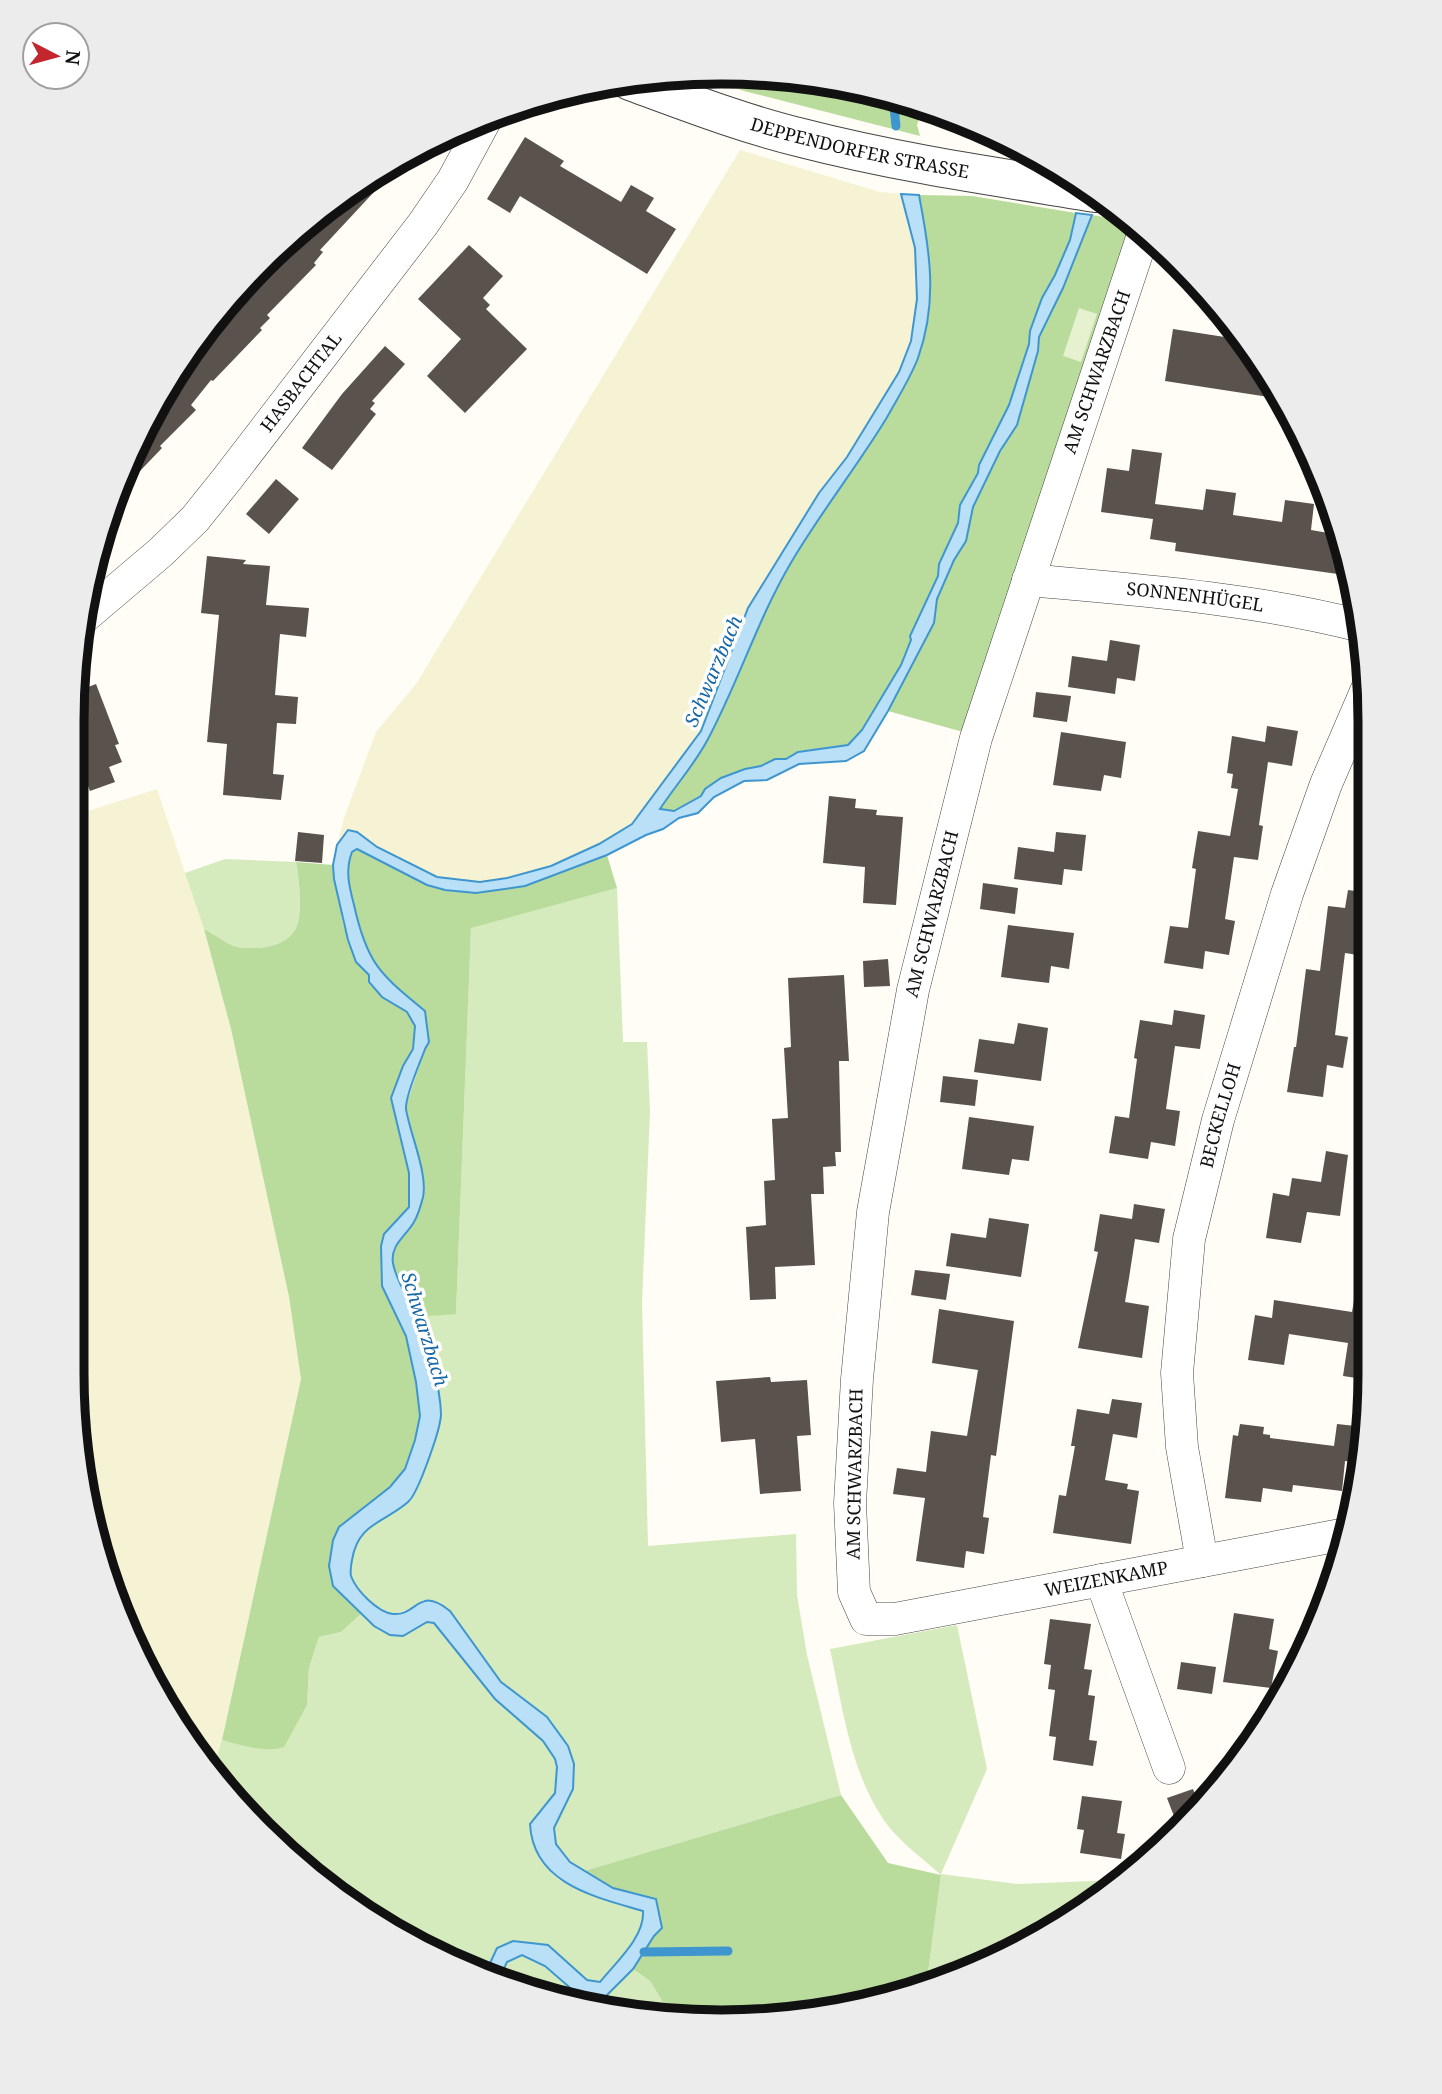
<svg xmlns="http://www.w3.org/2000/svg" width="1442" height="2094" font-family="'Noto Serif',serif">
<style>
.farmland{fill:#f6f3d4}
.green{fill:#d5ebbd}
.forest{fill:#b9dc9c}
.pitch{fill:#e6f2cf}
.water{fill:#b9e0f7;stroke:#3f96cf;stroke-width:2}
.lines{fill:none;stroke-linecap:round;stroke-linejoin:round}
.stream{stroke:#3f96cf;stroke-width:9}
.building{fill:#5a524d}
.minor-casing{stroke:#444;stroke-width:33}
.tertiary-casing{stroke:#444;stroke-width:40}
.minor{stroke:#fff;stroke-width:32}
.tertiary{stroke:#fff;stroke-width:38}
.labels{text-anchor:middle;stroke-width:7;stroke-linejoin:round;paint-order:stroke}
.street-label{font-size:18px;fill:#111;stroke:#fff}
.water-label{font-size:19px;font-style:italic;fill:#1768a6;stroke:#fff}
.rim{fill:none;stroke:#111;stroke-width:9}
</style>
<rect width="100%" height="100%" fill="#fffdf5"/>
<g class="farmland">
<path d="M740 150 880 192 901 194 915 248 917 299 911 341 899 372 847 457 819 493 748 608 702 731 632 824 599 844 551 866 507 878 480 882 437 877 377 847 357 832 348 830 337 845 344 818 376 732 416 684Z"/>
<path d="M157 789 204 929 231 1029 289 1298 301 1379 222 1740 213 1768 181 1734 106 1581 72 1373V816Z"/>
</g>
<g class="green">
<path d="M225 859 296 862C299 878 303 912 296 928 286 948 257 950 237 947 228 946 214 933 204 929L185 873Z"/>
<path d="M617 888 623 1042H647L650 1111 642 1303 648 1546 796 1534 797 1595 807 1655 841 1795 584 1871 570 1862 556 1844 554 1828 573 1789 568 1746 548 1717 501 1682 450 1611 439 1602 423 1600 405 1611 392 1614 371 1603 359 1592 350 1574 353 1553 359 1538 368 1528 411 1501 433 1450 419 1325 416 1317 456 1313 471 927Z"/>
<path d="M361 1614 374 1626 403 1636 427 1622 434 1623 495 1699 543 1741 555 1759 557 1767 555 1793 530 1824C536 1839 541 1857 549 1870 560 1888 622 1905 643 1911 644 1938 615 1962 600 1982L587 1980 548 1945 513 1941 497 1948 484 1976 473 1973 325 1888 213 1768 222 1740 252 1747 307 1705 309 1668 319 1637 341 1632Z"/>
<path d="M957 1625 987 1769 941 1874 1017 1884 1118 1880 1045 1935 927 1980 941 1875C920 1856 894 1838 880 1814 849 1765 842 1704 830 1649Z"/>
<path d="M522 1955 545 1966 583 1999 499 1979 507 1962Z"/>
<path d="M633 1969 650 1981 666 2007 697 2020 678 2021 591 2000H602Z"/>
<path d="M864 2004 848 2010 701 2019Z"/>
</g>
<g class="forest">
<path d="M721 72 847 84 923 107 917 125 920 136 744 91 699 74Z"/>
<path d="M919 195 972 196 1076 213 1070 240 1055 275 1042 298 1030 330 1029 344 1009 405 979 465 978 473 960 505 958 523 939 564 938 576 901 665 862 731 848 745 798 751 786 759H775L761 766 745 769 674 811 660 810C675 787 695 764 708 740 739 682 758 618 792 561 821 512 856 468 885 419 897 400 910 380 918 358 938 302 930 252 919 195Z"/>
<path d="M1092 215 1116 219 1128 238 963 732 888 711 934 623 937 599 954 560 966 541 973 507 1000 451 1017 425 1038 351 1039 337 1063 288Z"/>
<path d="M357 849 427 885 525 886 607 855 617 888 471 928 456 1314 416 1317 393 1264 394 1248 415 1221 424 1194 418 1155 406 1106 425 1049 429 1042 425 1011C380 973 367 964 354 905 349 886 345 870 352 852Z"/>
<path d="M296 862 333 865 343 924 356 962 369 975 382 997 407 1012 415 1026 413 1049 403 1066 391 1098 409 1173V1207L384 1234 382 1286 406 1336 416 1382 420 1416 415 1441 405 1469 390 1487 339 1527 333 1586 361 1614 341 1632 319 1637 309 1668 307 1705 284 1747C264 1753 241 1745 222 1740L301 1379 289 1297 231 1029 204 929C215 934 227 945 237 947 257 950 286 948 296 928 303 913 299 878 296 862Z"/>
<path d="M841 1795 888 1863 941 1875 927 1980 864 2004 697 2020 666 2007 650 1981 633 1969 654 1936 662 1928 656 1899 613 1888 584 1871Z"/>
</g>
<path class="pitch" d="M1079 308 1097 314 1081 362 1063 356Z"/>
<path class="water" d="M901 194 919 195C930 252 938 302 918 358 910 379 897 399 886 419 856 468 821 512 792 561 758 618 739 681 708 739 695 764 675 786 660 809L674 811 701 796 705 789 721 778 745 769 761 766 775 759H786L798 752 848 745 862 730 901 665 911 640 910 636 938 576 939 564 958 523 960 505 978 473 979 465 1009 405 1029 344 1030 331 1042 298 1055 275 1070 240 1076 213 1092 215 1063 288 1039 337 1038 351 1017 425 1000 451 973 507 966 541 954 560 937 599 934 623 888 711 864 751 846 761 799 764 767 780 744 781 714 797 698 813 679 818 663 829 646 835 607 855 525 886 476 893 445 890 427 885 357 849 352 852C345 870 349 886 354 905 367 964 380 974 425 1011L429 1042 425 1049C420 1063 405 1096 406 1109 410 1134 428 1173 423 1197 421 1205 418 1215 414 1222 406 1236 390 1245 393 1263 395 1277 406 1294 411 1307 425 1339 440 1378 441 1414 441 1428 418 1494 408 1502 384 1523 358 1523 352 1560 351 1565 350 1571 351 1576 356 1590 377 1612 393 1614 418 1616 418 1585 450 1611L501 1682 547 1717 568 1746 574 1764 573 1789 554 1828 556 1844 570 1862 613 1888 656 1899 662 1928 654 1936 633 1969 602 2000 583 1999 545 1966 522 1955 507 1962 499 1979 484 1976 497 1948 513 1941 548 1945 587 1980 600 1982C615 1963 645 1937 643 1911 595 1897 533 1884 530 1824L555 1793 557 1767 555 1759 543 1741 495 1699 434 1623 427 1622 403 1636 390 1635 374 1626 333 1586 329 1566 333 1540 339 1527 390 1487 405 1469 415 1440 420 1416 416 1382 406 1336 382 1286 381 1246 384 1234 409 1207V1173L391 1098 403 1066 413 1049 415 1026 407 1012 382 997 369 982V975L356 962 348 940 334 879 333 865 337 845 348 830 357 832 377 847 437 877 480 882 507 878 551 866 599 844 632 824 701 731 748 608 819 493 847 457 899 372 911 341 917 299 915 248Z"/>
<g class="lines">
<g class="stream">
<path d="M893 98 896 126"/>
<path d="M644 1952 728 1951"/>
</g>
</g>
<g class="building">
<path d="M525 137 564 161 560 166 621 202 631 185 654 198 646 211 676 229 647 274 520 196 510 213 487 199Z"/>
<path d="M380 171 387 178 320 250 323 252 314 263 316 265 267 315 270 318 260 328 262 330 213 381 211 380 191 405 196 410 160 446 162 448 119 493 139 433 262 262 360 181Z"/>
<path d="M469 245 503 276 483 298 490 305 486 309 527 349 465 413 427 376 461 339 418 299Z"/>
<path d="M1173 329 1244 340 1261 360 1281 399 1165 381Z"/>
<path d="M385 346 405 364 372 401 375 403 370 409 376 414 332 470 302 448 342 394Z"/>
<path d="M1132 449 1162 453 1155 504 1203 510 1206 489 1236 493 1233 515 1282 522 1285 500 1314 504 1311 530 1340 535 1352 576 1175 551 1176 543 1150 539 1153 519 1101 512 1107 468 1129 471Z"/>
<path d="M276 479 299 499 269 534 246 514Z"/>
<path d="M207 556 246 560 243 564 270 566 266 605 309 608 306 637 280 634 275 695 298 697 296 724 277 723 273 774 284 775 281 800 223 795 227 744 207 742 219 615 201 613Z"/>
<path d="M1110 640 1140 645 1135 681 1117 678 1115 694 1068 687 1072 656 1107 661Z"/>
<path d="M96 684 119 744 115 745 122 762 109 767 115 782 90 791 78 760 72 762V721L75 692Z"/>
<path d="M1036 692 1071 696 1067 722 1033 717Z"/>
<path d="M1267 726 1298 731 1292 766 1268 762 1259 825 1263 826 1258 860 1234 857 1225 919 1235 921 1229 955 1205 951 1203 969 1164 963 1170 926 1188 928 1196 869 1192 868 1198 831 1230 836 1238 789 1231 788 1233 774 1227 773 1232 736 1265 742Z"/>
<path d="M1061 732 1126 742 1121 778 1104 775 1101 791 1053 785Z"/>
<path d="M829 796 856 799 855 808 877 810 876 815 903 817 896 905 863 903 865 867 823 863Z"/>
<path d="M298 832 324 835 322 863 295 861Z"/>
<path d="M1056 832 1086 835 1082 871 1064 869 1062 885 1014 879 1018 847 1054 852Z"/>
<path d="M983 883 1018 888 1015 914 980 909Z"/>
<path d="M1348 890 1370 893V924L1362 923 1358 955 1345 953 1335 1035 1348 1037 1343 1068 1327 1065 1323 1097 1287 1092 1294 1047H1296L1306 969 1320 971 1328 906 1345 908Z"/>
<path d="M1008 925 1074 933 1069 969 1051 966 1049 983 1001 977Z"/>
<path d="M888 959 890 986 864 987 863 961Z"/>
<path d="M844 975 849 1061H839L841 1152H835L836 1166 823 1167 824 1194H811L815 1265 775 1267 776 1299 750 1300 746 1227 766 1225 764 1181 775 1180 772 1119 788 1118 784 1048 791 1047 788 978Z"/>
<path d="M1174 1010 1205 1015 1200 1049 1175 1046 1166 1109 1180 1111 1175 1146 1151 1142 1148 1159 1109 1153 1115 1116 1129 1118 1137 1059 1134 1058 1140 1020 1172 1025Z"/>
<path d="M1018 1023 1048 1028 1041 1081 974 1072 979 1039 1014 1044Z"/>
<path d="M943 1076 978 1080 975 1106 940 1102Z"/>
<path d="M969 1117 1034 1126 1029 1161 1012 1159 1009 1175 962 1169Z"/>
<path d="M1326 1151 1348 1155 1340 1216 1307 1212 1301 1243 1266 1238 1273 1193 1289 1196 1292 1178 1321 1182Z"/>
<path d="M1134 1204 1165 1209 1159 1243 1135 1239 1129 1278 1125 1302 1149 1306 1142 1358 1078 1348 1098 1252 1094 1251 1100 1214 1132 1219Z"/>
<path d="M989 1218 1029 1224 1021 1277 946 1266 951 1233 986 1238Z"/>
<path d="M915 1270 950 1274 946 1300 911 1295Z"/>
<path d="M1357 1283 1370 1284V1380L1343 1376 1348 1343 1289 1334 1284 1365 1248 1360 1255 1315 1272 1318 1274 1300 1352 1312Z"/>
<path d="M939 1309 1014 1321 996 1456 991 1455 983 1517 989 1518 984 1554 966 1551 964 1568 916 1561 925 1498 893 1494 897 1468 926 1472 931 1431 967 1436 978 1370 932 1363Z"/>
<path d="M770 1377 771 1382 807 1380 811 1435 797 1436 801 1491 760 1494 755 1439 721 1442 716 1381Z"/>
<path d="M1112 1399 1142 1403 1137 1438 1113 1434 1105 1480 1128 1484 1127 1489 1139 1491 1131 1544 1053 1533 1059 1495 1066 1496 1075 1446H1071L1077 1409 1109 1414Z"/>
<path d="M1240 1424 1264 1427 1263 1434 1270 1435V1438L1334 1446 1337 1424 1365 1427 1361 1463 1345 1461 1342 1491 1293 1485 1292 1492 1263 1488 1261 1502 1225 1498 1233 1435 1238 1436Z"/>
<path d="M1234 1613 1274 1619 1269 1649 1278 1651 1271 1688 1223 1682Z"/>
<path d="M1050 1619 1091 1624 1084 1669 1092 1670 1088 1695 1095 1696 1089 1740 1097 1741 1093 1766 1053 1760 1056 1737 1049 1736 1055 1690 1048 1689 1051 1665 1044 1664Z"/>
<path d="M1181 1662 1216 1667 1212 1694 1177 1689Z"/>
<path d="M1193 1789 1199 1805 1180 1832 1167 1798Z"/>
<path d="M1082 1796 1122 1801 1117 1833 1125 1834 1121 1859 1080 1853 1084 1830 1077 1829Z"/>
</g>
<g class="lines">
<g class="minor-casing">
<g id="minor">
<path id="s1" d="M1144 232 976 738 913 990 873 1212 857 1379 850 1503 854 1592 866 1619H895L1346 1534"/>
<path id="s2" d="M1028 580C1140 590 1251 598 1361 626"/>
<path id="s3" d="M82 619 161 552 195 519 227 479 423 224 453 180 487 117"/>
<path id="s4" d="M1202 1561 1182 1447 1177 1373 1189 1239 1218 1120 1287 894 1326 784 1367 689"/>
<path d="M1101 1580 1169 1768"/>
</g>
</g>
<g class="tertiary-casing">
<g id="tertiary">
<path id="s5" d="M630 81C687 102 744 124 802 138 899 163 998 177 1096 193"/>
</g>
</g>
<use href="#minor" class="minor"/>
<use href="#tertiary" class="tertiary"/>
</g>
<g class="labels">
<g class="street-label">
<text dy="6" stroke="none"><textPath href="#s5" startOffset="240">DEPPENDORFER STRASSE</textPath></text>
<text transform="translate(1097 372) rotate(-71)" y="6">AM SCHWARZBACH</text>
<text dy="6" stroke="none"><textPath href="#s3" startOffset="324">HASBACHTAL</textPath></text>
<text dy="6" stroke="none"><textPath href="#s2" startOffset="168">SONNENHÜGEL</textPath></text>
<text transform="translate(932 914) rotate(-76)" y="6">AM SCHWARZBACH</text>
<text dy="6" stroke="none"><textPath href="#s4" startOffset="452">BECKELLOH</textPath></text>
<text transform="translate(855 1474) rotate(-89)" y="6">AM SCHWARZBACH</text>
<text dy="6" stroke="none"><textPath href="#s1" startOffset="1673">WEIZENKAMP</textPath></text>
</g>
<g class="water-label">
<text transform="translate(713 671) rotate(-67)" y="7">Schwarzbach</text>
<text transform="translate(425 1329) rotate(73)" y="7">Schwarzbach</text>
</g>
</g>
<path d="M0 0H1442V2094H0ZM721 84H721A637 637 0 0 1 1358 721V1373A637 637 0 0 1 721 2010H721A637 637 0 0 1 84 1373V721A637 637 0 0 1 721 84Z" fill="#ececec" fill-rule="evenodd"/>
<path class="rim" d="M721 84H721A637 637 0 0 1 1358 721V1373A637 637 0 0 1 721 2010H721A637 637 0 0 1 84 1373V721A637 637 0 0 1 721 84Z"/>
<g transform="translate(56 56) rotate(96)"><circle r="33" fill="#ffffff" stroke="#a0a0a0" stroke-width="2"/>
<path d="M0-5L12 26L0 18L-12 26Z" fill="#c4262e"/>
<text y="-10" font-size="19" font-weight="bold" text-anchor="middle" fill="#111111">N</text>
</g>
</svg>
